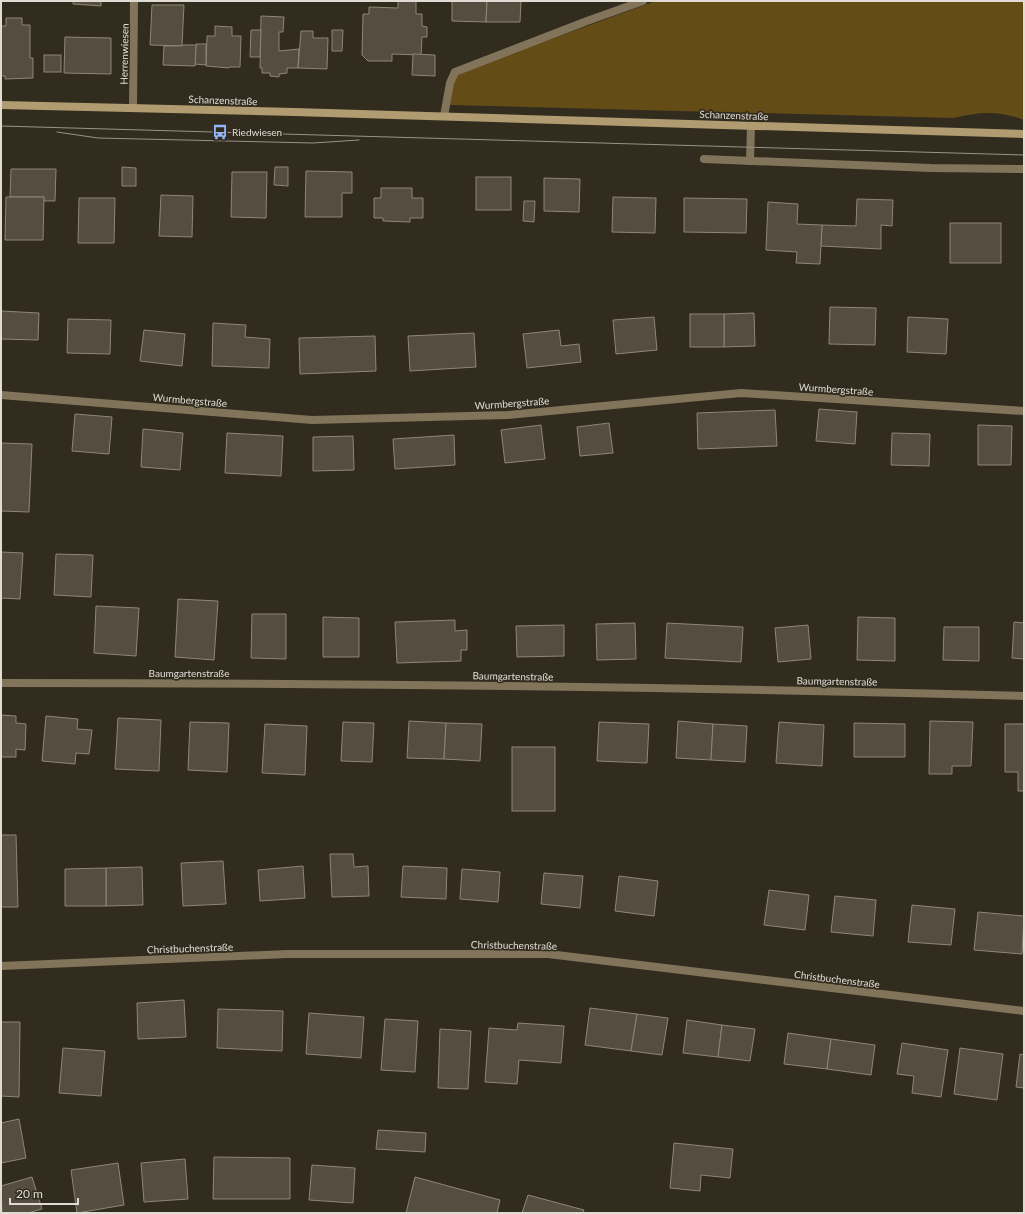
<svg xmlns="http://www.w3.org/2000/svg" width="1025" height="1214" font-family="Lato,sans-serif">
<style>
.green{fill:#644c16}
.building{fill:#554e40;stroke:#8e8677}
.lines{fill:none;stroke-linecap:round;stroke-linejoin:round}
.lane{stroke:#81745a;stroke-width:8}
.street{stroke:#81745a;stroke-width:8}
.secondary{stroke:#b19c72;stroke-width:8}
.tram{stroke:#989389;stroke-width:1}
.labels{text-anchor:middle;stroke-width:3.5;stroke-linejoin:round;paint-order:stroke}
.street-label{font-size:10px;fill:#e0dcd4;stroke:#322c1f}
.poi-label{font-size:10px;fill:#e0dcd4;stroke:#322c1f;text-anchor:start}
</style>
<rect width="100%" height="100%" fill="#322c1f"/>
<path class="green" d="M656 1H1024V120C998 110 980 112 953 118L449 105 453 84 458 73Z"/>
<g class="building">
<path d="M73 1H101V6L73 4Z"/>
<path d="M398 1H416V14H422V26L427 27V37H422L421 55 392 54V61H368L362 55 363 14H369V7L398 8Z"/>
<path d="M452 1H487L486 22 452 21Z"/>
<path d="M487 1H521L520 22H486Z"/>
<path d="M152 5H184L182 46 150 45Z"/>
<path d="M261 16 284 17 283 32H279V51L299 49 298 68H287V73L279 74V77L270 76V73H262V68H260Z"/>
<path d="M6 18H22V25H30V58H33V78L5 79V76H1V26H6Z"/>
<path d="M215 26 232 27V36H241L240 67H229V68L206 66 207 36H215Z"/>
<path d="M251 30H261L260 57H250Z"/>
<path d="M332 30H343L342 51H332Z"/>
<path d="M301 31H313V38H328L327 69 298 68Z"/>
<path d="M65 37 111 38V74L64 73Z"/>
<path d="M196 44H206V65L195 64Z"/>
<path d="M182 45H196L195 66 163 65 164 46H182Z"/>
<path d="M413 54 435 55V76L412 75Z"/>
<rect x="44" y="55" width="17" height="17"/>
<path d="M122 167 136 168V186H122Z"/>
<path d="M275 167H288V186L274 185Z"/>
<path d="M11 169H56L55 201H44V197H10Z"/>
<path d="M306 171 352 172V193H342V217H305Z"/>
<path d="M232 172H267L266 218 231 217Z"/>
<rect x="476" y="177" width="35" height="33"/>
<path d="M544 178 580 179 579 212 544 211Z"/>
<path d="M381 188H412V198H423V218H410V222L383 221V218H374V198H381Z"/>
<path d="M161 195 193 196 192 237 159 236Z"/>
<path d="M6 197H44L43 240H5Z"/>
<path d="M613 197 656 198 655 233 612 232Z"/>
<path d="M79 198H115L114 243H78Z"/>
<path d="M684 198 747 199 746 233 684 232Z"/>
<path d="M857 199 893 200 892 226 881 225V249L821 246 822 225 856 226Z"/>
<path d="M524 201H535L534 222 523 221Z"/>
<path d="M768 202 798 204 797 224 822 225 820 264 796 263 797 252 766 250Z"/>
<rect x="950" y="223" width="51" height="40"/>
<path d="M830 307 876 308 875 345 829 344Z"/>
<path d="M1 311 39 313 38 340 1 339Z"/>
<path d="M754 313 755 346 724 347V314Z"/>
<rect x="690" y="314" width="34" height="33"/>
<path d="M654 317 657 350 616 354 613 320Z"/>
<path d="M908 317 948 319 946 354 907 352Z"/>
<path d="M68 319 111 320 110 354 67 353Z"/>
<path d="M213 323 246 325 245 337 270 339 269 368 212 366Z"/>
<path d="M144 330 185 334 182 366 140 361Z"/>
<path d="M559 330 561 346 579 344 581 362 527 368 523 334Z"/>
<path d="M474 333 476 367 410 371 408 336Z"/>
<path d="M375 336 376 371 300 374 299 338Z"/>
<path d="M819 409 857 412 855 444 816 441Z"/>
<path d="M775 410 777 446 698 449 697 413Z"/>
<path d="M75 414 112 417 109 454 72 451Z"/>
<path d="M609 423 613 453 580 456 577 427Z"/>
<path d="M541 425 545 459 505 463 501 430Z"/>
<path d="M978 425 1012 426 1011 465H978Z"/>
<path d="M143 429 183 433 180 470 141 467Z"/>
<path d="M227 433 283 436 281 476 225 473Z"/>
<path d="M892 433 930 434 929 466 891 465Z"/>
<path d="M454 435 455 465 395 469 393 439Z"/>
<path d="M353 436 354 470 313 471V437Z"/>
<path d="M1 443 32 444 29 512 1 511Z"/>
<path d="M1 552 23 553 20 599 1 598Z"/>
<path d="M56 554 93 555 91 597 54 595Z"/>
<path d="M178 599 218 601 214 660 175 657Z"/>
<path d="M96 606 139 608 136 656 94 653Z"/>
<path d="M252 614H286V659L251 658Z"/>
<path d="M323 617 359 618V657H323Z"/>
<path d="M858 617 895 618V661L857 660Z"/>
<path d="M455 620V631L467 630V650H461V661L397 663 395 622Z"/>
<path d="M1014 622 1024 623V659L1012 658Z"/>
<path d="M635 623 636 659 597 660 596 624Z"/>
<path d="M667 623 743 627 741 662 665 658Z"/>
<path d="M564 625V656L517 657 516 626Z"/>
<path d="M808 625 811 659 778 662 775 628Z"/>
<path d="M944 627H979V661L943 660Z"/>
<path d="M1 715 16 716V723L26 724 25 750 16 749V757H1Z"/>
<path d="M46 716 78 719 77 729 92 730 89 754 76 753 75 764 42 761Z"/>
<path d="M118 718 161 720 159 771 115 769Z"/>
<path d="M409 721 446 723 444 759 407 758Z"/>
<path d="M678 721 713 724 711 760 676 758Z"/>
<path d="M930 721 973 722 971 766H952V774H929Z"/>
<path d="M190 722 229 723 227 772 188 770Z"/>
<path d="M343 722 374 723 372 762 341 761Z"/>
<path d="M599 722 649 724 647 763 597 761Z"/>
<path d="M779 722 824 725 822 766 776 763Z"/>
<path d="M446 723 482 724 480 761 444 759Z"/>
<path d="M854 723 905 724V757H854Z"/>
<path d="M265 724 307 726 305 775 262 773Z"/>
<path d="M713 724 747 726 745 762 711 760Z"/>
<path d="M1005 724H1024V791H1018V772H1005Z"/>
<rect x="512" y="747" width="43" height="64"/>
<path d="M1 835H16L18 907H1Z"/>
<path d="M330 854H353L354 867 368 866 369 896 332 897Z"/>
<path d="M223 861 226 904 183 906 181 863Z"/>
<path d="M303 866 305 898 260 901 258 870Z"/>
<path d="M403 866 447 868 446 899 401 897Z"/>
<path d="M142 867 143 905 106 906V868Z"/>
<path d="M106 868V906H65V869Z"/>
<path d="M462 869 500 872 498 902 460 899Z"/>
<path d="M544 873 583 876 580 908 541 904Z"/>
<path d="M619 876 658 881 654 916 615 911Z"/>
<path d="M769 890 809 895 805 930 764 925Z"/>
<path d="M835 896 876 900 873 936 831 932Z"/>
<path d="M912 905 955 909 951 945 908 942Z"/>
<path d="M978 912 1024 916 1022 954 974 950Z"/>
<path d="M184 1000 186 1037 138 1039 137 1003Z"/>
<path d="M590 1008 637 1014 631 1051 585 1045Z"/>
<path d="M218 1009 283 1011 282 1051 217 1048Z"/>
<path d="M309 1013 364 1017 361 1058 306 1054Z"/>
<path d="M637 1014 668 1018 662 1055 631 1051Z"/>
<path d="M385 1019 418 1021 415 1072 381 1070Z"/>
<path d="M687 1020 722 1025 718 1057 683 1053Z"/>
<path d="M1 1022H20L19 1097 1 1096Z"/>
<path d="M518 1023 564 1026 561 1063 519 1060 517 1084 485 1082 489 1028 517 1030Z"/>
<path d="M722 1025 755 1029 750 1061 718 1057Z"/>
<path d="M440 1029 471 1031 468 1089 438 1088Z"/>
<path d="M788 1033 831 1039 827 1069 784 1064Z"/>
<path d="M831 1039 875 1045 871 1075 827 1069Z"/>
<path d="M902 1043 948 1050 941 1097 912 1093 914 1076 897 1074Z"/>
<path d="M63 1048 105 1051 101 1096 59 1093Z"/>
<path d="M960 1048 1003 1054 997 1100 954 1094Z"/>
<path d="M1020 1054 1024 1055V1088L1016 1087Z"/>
<path d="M19 1119 26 1158 1 1163V1123Z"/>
<path d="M378 1130 426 1133 425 1152 376 1149Z"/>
<path d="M674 1143 733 1149 730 1178 701 1175 700 1191 670 1188Z"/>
<path d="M214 1157 290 1158V1199H213Z"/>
<path d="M185 1159 188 1199 144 1202 141 1163Z"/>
<path d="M118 1163 124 1205 77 1213 71 1170Z"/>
<path d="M312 1165 355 1168 353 1203 309 1200Z"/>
<path d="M32 1177 42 1209 28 1213H2L1 1186Z"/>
<path d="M415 1177 500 1200 497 1213H406Z"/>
<path d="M528 1195 584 1210 583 1213H522Z"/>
</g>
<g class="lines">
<g class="lane">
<path d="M704 159 931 168 1024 169"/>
<path d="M750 161 751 126"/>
</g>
<g class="street">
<path d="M133 107 134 1"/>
<path d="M444 116 450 83 455 72 587 21 643 1"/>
<path d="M1 395 312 420 507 415 741 393 1024 411"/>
<path d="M1 683C342 683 683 687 1024 696"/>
<path d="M1 966 287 954H548L1024 1011"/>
</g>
<path class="secondary" d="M1 105 294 112 1024 134"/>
<g class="tram">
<path d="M1 126 1024 155"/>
<path d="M57 132 98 138 313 143 359 140"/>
</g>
</g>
<defs>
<g id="bus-bare" transform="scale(1.2)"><path d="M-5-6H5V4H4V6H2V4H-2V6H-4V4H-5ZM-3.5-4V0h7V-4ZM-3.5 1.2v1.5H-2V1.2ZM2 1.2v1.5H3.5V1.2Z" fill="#95b6fd" stroke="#322c1f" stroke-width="2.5" paint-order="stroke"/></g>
</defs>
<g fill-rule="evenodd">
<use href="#bus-bare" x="220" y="132"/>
</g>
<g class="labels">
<g class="street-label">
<text transform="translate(124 54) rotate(-89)" y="4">Herrenwiesen</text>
<text transform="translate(223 100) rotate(2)" y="4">Schanzenstraße</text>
<text transform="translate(734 115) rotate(2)" y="4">Schanzenstraße</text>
<text transform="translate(836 389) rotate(4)" y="4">Wurmbergstraße</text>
<text transform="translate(190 400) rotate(5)" y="4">Wurmbergstraße</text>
<text transform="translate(512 403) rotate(-4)" y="4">Wurmbergstraße</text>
<text x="189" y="677">Baumgartenstraße</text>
<text transform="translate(513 676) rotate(1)" y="4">Baumgartenstraße</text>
<text transform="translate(837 681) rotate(1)" y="4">Baumgartenstraße</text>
<text transform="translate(514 945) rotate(1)" y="4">Christbuchenstraße</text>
<text transform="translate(190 948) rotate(-2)" y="4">Christbuchenstraße</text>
<text transform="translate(837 979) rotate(7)" y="4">Christbuchenstraße</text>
</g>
<g class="poi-label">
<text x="232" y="136">Riedwiesen</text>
</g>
</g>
<rect width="1025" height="1214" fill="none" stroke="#e0dcd4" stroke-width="4"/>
<path d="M10 1198v6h68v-6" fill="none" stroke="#e0dcd4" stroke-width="2"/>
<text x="16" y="1198" font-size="12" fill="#e0dcd4" stroke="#322c1f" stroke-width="3" paint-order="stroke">20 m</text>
</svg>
